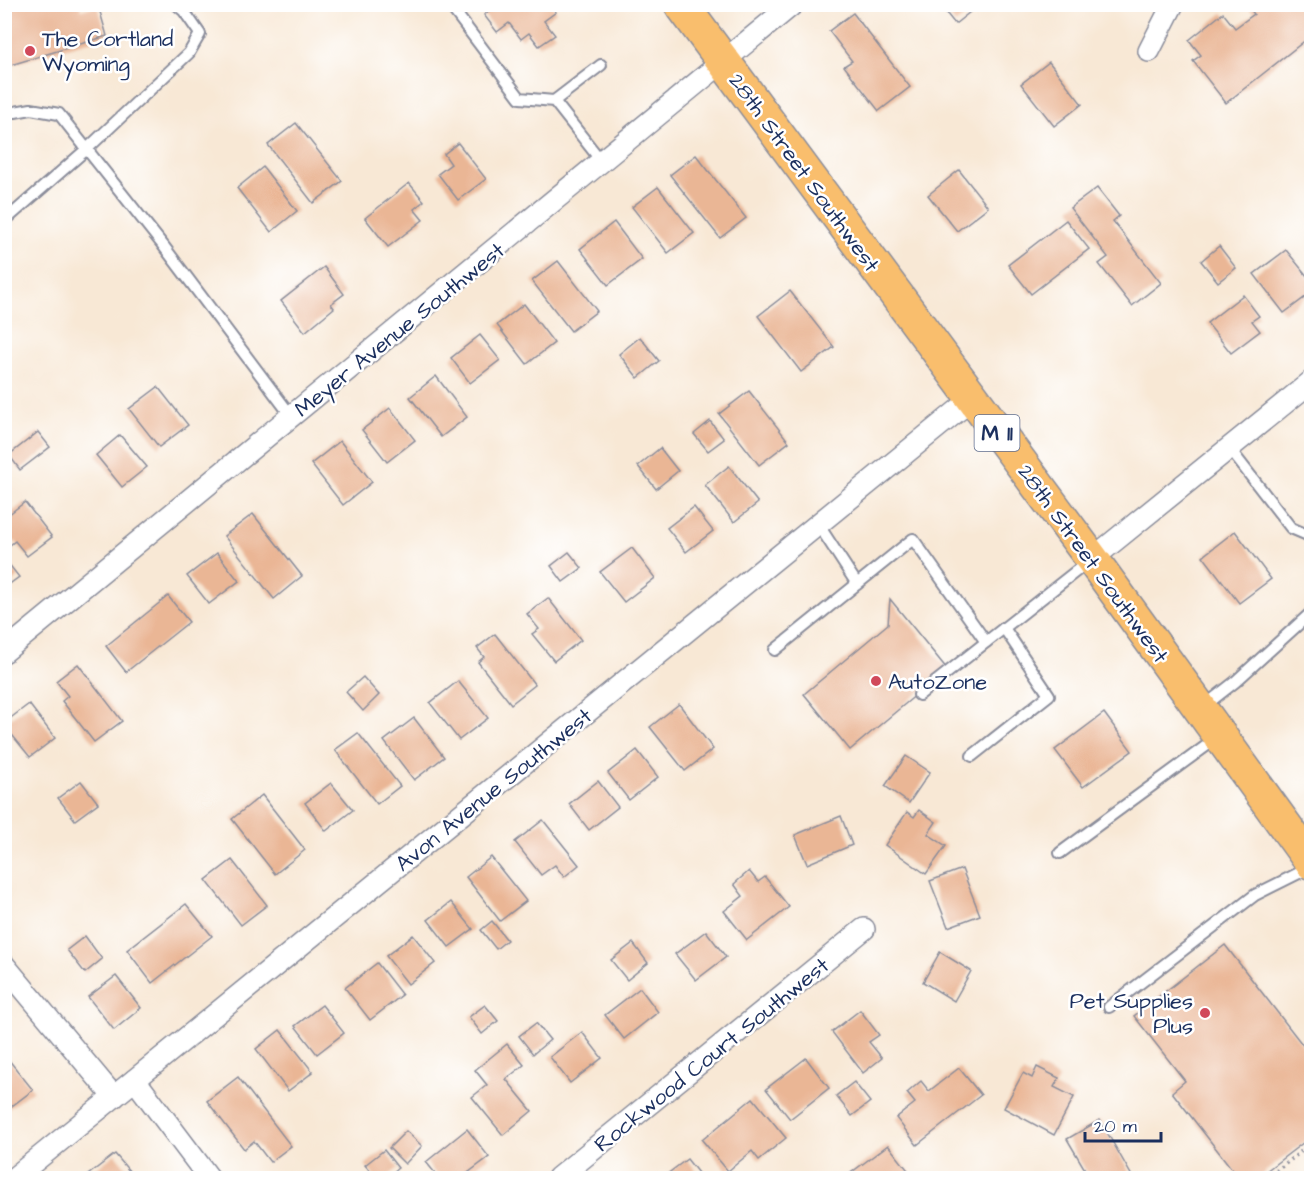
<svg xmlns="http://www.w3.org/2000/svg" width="1316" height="1183" font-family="'Architects Daughter',sans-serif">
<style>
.building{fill:#eab695}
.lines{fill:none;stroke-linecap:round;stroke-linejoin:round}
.service-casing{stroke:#8a8c9a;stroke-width:14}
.minor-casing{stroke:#8a8c9a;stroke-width:24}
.primary-casing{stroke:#8a8c9a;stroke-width:36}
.path{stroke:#8a8c9a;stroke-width:4;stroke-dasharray:1.5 4.5;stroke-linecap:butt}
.service{stroke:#fff;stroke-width:10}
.minor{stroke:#fff;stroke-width:21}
.primary{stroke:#f9be6d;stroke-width:33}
.poi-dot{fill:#d1495b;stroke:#fff;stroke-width:2}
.labels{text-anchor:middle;stroke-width:5;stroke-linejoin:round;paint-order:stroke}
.shield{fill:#fff;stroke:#5f6d8e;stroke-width:1.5}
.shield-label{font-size:21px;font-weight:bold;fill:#1b2f5e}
.poi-label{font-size:22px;fill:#1b2f5e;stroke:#fff;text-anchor:start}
.street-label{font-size:22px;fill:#1b2f5e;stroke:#fff}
</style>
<rect width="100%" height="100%" fill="#fff"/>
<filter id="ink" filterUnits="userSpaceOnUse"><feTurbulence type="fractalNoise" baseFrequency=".0167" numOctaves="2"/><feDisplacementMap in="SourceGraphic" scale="12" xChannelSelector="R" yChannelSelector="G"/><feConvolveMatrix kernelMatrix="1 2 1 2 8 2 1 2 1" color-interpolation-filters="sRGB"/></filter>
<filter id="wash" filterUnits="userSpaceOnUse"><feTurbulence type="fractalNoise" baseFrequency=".008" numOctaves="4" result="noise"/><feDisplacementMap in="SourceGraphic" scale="24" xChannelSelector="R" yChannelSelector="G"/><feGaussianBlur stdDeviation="1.35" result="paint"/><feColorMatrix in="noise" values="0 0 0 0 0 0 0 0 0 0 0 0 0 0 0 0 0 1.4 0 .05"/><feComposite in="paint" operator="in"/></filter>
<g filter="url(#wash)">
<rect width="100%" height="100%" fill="#f8e8d5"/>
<g id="blocks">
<g class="building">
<path d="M4 4H80L81 10 98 5 107 36 4 67Z"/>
<path d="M498 4H551L556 12 544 21 555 35 539 46 529 33 521 39 509 23 497 32 484 15Z"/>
<path d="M939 4H980L955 24Z"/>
<path d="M1246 4H1312V35L1226 103 1193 61 1201 55 1189 40 1223 13 1235 28 1254 14Z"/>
<path d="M853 13 910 87 879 111 844 66 852 61 829 31Z"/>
<path d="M1049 62 1082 104 1054 126 1021 84Z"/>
<path d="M296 123 342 181 313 203 268 145Z"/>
<path d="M458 143 486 179 458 200 438 174 451 164 444 154Z"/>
<path d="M696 155 746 218 720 238 670 175Z"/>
<path d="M263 167 297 211 271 232 237 188Z"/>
<path d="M959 170 988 207 957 231 928 195Z"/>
<path d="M409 183 424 201 414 209 423 220 388 247 365 218Z"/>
<path d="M658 187 694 233 668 253 632 207Z"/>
<path d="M1097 188 1119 216 1113 221 1161 283 1132 306 1099 264 1108 257 1070 208Z"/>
<path d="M1066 220 1089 249 1031 294 1008 265Z"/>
<path d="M614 222 642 259 608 285 580 249Z"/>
<path d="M1219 246 1236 268 1218 282 1201 261Z"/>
<path d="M1286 250 1312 282V292L1284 313 1254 274Z"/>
<path d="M558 261 597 311 571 331 532 281Z"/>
<path d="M324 267 344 294 331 304 334 308 305 332 281 301Z"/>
<path d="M790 291 834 347 801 372 758 316Z"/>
<path d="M1243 295 1259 316 1252 321 1260 331 1231 353 1207 323Z"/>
<path d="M524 304 554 343 527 364 497 325Z"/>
<path d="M480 335 500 360 470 383 451 358Z"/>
<path d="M640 337 659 361 638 378 619 354Z"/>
<path d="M436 376 467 417 441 437 410 397Z"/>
<path d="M158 387 188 425 159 447 129 409Z"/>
<path d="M749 391 789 442 759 465 719 414Z"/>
<path d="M390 408 415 440 387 462 362 430Z"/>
<path d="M710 421 724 439 708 451 694 434Z"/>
<path d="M38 432 50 447 20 470 9 455Z"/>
<path d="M120 435 147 467 122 487 96 455Z"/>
<path d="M340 441 372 482 343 505 311 464Z"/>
<path d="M660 448 678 471 656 489 638 466Z"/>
<path d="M729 466 758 503 734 522 705 485Z"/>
<path d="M25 502 52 537 27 556 15 541 10 545 4 538V518Z"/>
<path d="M694 507 713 531 686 552 667 528Z"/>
<path d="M253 514 302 576 274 599 224 536Z"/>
<path d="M1235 531 1271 579 1239 603 1203 556Z"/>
<path d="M632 548 655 578 624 602 600 572Z"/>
<path d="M569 552 582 568 563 582 551 566Z"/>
<path d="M217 553 239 581 209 604 187 576Z"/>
<path d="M4 558 19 577 4 588Z"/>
<path d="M168 596 189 622 126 672 106 646Z"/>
<path d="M548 598 581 640 554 661 532 634 539 629 527 614Z"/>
<path d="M890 599 947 669 850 750 804 694 888 624Z"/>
<path d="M495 634 535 685 511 704 478 662 484 657 477 648Z"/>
<path d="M78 664 122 721 94 742 62 701 68 696 56 681Z"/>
<path d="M363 677 379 695 363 711 346 692Z"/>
<path d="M458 681 488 718 459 740 430 703Z"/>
<path d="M29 704 55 738 30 757 4 725V723Z"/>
<path d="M679 704 713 749 685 771 650 727Z"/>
<path d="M1104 713 1132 751 1083 787 1055 750Z"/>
<path d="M414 718 444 757 414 780 384 741Z"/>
<path d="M358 733 400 786 377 804 335 750Z"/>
<path d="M637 750 658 777 629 800 608 773Z"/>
<path d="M906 756 930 772 909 803 885 786Z"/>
<path d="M81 781 98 803 75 820 58 798Z"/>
<path d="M598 781 618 807 589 830 569 804Z"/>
<path d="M331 783 353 810 326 831 305 803Z"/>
<path d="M262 795 305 850 275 874 232 819Z"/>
<path d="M919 810 936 822 928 834 946 846 926 874 885 845 907 812 914 817Z"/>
<path d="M841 816 852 845 807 864 795 835Z"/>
<path d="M543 820 579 865 564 877 555 865 541 875 515 842Z"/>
<path d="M491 857 526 901 500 921 466 877Z"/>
<path d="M232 860 267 905 241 925 206 880Z"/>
<path d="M962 869 980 915 948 927 930 881Z"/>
<path d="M749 871 758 882 765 877 789 907 747 940 724 911 743 896 734 884Z"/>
<path d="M451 902 473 929 449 947 428 920Z"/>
<path d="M186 904 212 936 152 983 127 950Z"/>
<path d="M492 921 507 940 496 949 481 930Z"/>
<path d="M706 931 726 957 696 980 675 954Z"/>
<path d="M413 935 435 963 408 984 386 956Z"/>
<path d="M85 936 102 959 85 973 67 950Z"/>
<path d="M633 943 648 963 627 980 611 960Z"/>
<path d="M1225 945 1312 1057V1136L1257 1178H1239L1172 1092 1185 1081 1134 1016Z"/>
<path d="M940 952 971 971 954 1001 923 982Z"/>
<path d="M377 963 402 995 370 1020 345 988Z"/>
<path d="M116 976 141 1008 114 1030 88 997Z"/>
<path d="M640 988 658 1012 624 1039 605 1015Z"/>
<path d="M322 1005 344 1033 317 1054 295 1026Z"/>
<path d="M485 1005 498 1021 482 1034 469 1017Z"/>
<path d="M860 1010 879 1035 869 1042 882 1058 863 1073 832 1032Z"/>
<path d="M536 1023 550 1040 533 1054 519 1036Z"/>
<path d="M280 1030 313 1072 288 1091 256 1049Z"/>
<path d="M582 1032 602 1058 570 1083 550 1057Z"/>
<path d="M507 1044 524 1065 506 1079 532 1111 503 1135 472 1097 487 1085 475 1070Z"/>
<path d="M4 1054 33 1090 4 1112Z"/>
<path d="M806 1058 829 1088 790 1119 766 1089Z"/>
<path d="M1037 1067 1059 1078 1054 1087 1074 1097 1054 1135 1004 1108 1023 1073 1032 1078Z"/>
<path d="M959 1068 981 1095 917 1145 896 1118 915 1103 907 1093 921 1081 929 1091Z"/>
<path d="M238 1077 291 1146 270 1162 254 1141 244 1149 207 1101Z"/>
<path d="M854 1082 870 1102 852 1116 836 1096Z"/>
<path d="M753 1098 786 1138 759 1160 752 1151 728 1171 702 1140Z"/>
<path d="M1100 1120 1133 1178H1090L1067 1139Z"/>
<path d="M467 1129 489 1157 461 1178H439L426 1162Z"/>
<path d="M406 1131 422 1146 405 1164 389 1148Z"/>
<path d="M888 1145 911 1174 905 1178H844Z"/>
<path d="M384 1150 398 1168 386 1178H376L365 1165Z"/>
<path d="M115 1154 135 1178H84Z"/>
<path d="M687 1159 702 1178H662Z"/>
</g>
</g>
</g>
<g filter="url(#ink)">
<use href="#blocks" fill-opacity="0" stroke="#8a8c9a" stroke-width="1.5"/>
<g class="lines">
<g class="service-casing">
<g id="service">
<path d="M449 4 520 98 554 101 602 162"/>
<path d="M554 101 601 65"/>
<path d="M15 112 31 109 59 114 162 244 292 417"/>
<path d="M4 215 9 217 88 148 189 53 200 34 184 11 176 4"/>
<path d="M1229 448 1291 528 1312 537"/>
<path d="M818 524 857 584"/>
<path d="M775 650 913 539 986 642"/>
<path d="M919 695 1089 561"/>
<path d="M1203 707 1235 682 1312 612"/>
<path d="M972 756 1049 695 1004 628"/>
<path d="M1060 853 1217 738"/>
<path d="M1109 1007 1255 895 1311 867"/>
</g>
</g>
<g class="minor-casing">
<g id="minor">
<path d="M1149 51 1173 4"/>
<path d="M1092 559 1312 381"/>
<path d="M4 652 793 4"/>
<path d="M4 965 114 1097"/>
<path d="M135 1080 209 1178"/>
<path d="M14 1178 972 399"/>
<path d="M558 1178 864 929"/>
</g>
</g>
<g class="primary-casing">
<path id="primary" d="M681 4 1092 559 1312 863"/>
</g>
<path class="path" d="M1267 1178 1312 1143"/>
<use href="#service" class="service"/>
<use href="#minor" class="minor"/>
<use href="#primary" class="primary"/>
</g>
</g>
<g class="poi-dot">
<circle cx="30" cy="51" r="6"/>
<circle cx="876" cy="681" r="6"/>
<circle cx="1205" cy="1013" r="6"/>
</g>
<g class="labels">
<rect class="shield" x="974.5" y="415" width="45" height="36" rx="4.5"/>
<g class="shield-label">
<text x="997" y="440">M 11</text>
</g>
<g class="poi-label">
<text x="42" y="46">The Cortland<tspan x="42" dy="25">Wyoming</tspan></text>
<text x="888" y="689">AutoZone</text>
<text x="1193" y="1008" text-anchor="end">Pet Supplies<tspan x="1193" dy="25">Plus</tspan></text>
</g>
<g class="street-label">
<text transform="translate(805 172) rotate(54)" y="8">28th Street Southwest</text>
<text transform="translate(399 329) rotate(-39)" y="8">Meyer Avenue Southwest</text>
<text transform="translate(1094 563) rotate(54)" y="8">28th Street Southwest</text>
<text transform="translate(493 789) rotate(-39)" y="8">Avon Avenue Southwest</text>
<text transform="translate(711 1054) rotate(-39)" y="8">Rockwood Court Southwest</text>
</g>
</g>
<rect width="1316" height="1183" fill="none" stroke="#fff" stroke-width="24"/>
<path d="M1085 1132v9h76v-9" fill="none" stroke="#1b2f5e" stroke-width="3"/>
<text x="1094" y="1132" font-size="18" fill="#1b2f5e" stroke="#ffffff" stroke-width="4.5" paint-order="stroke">20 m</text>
</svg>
